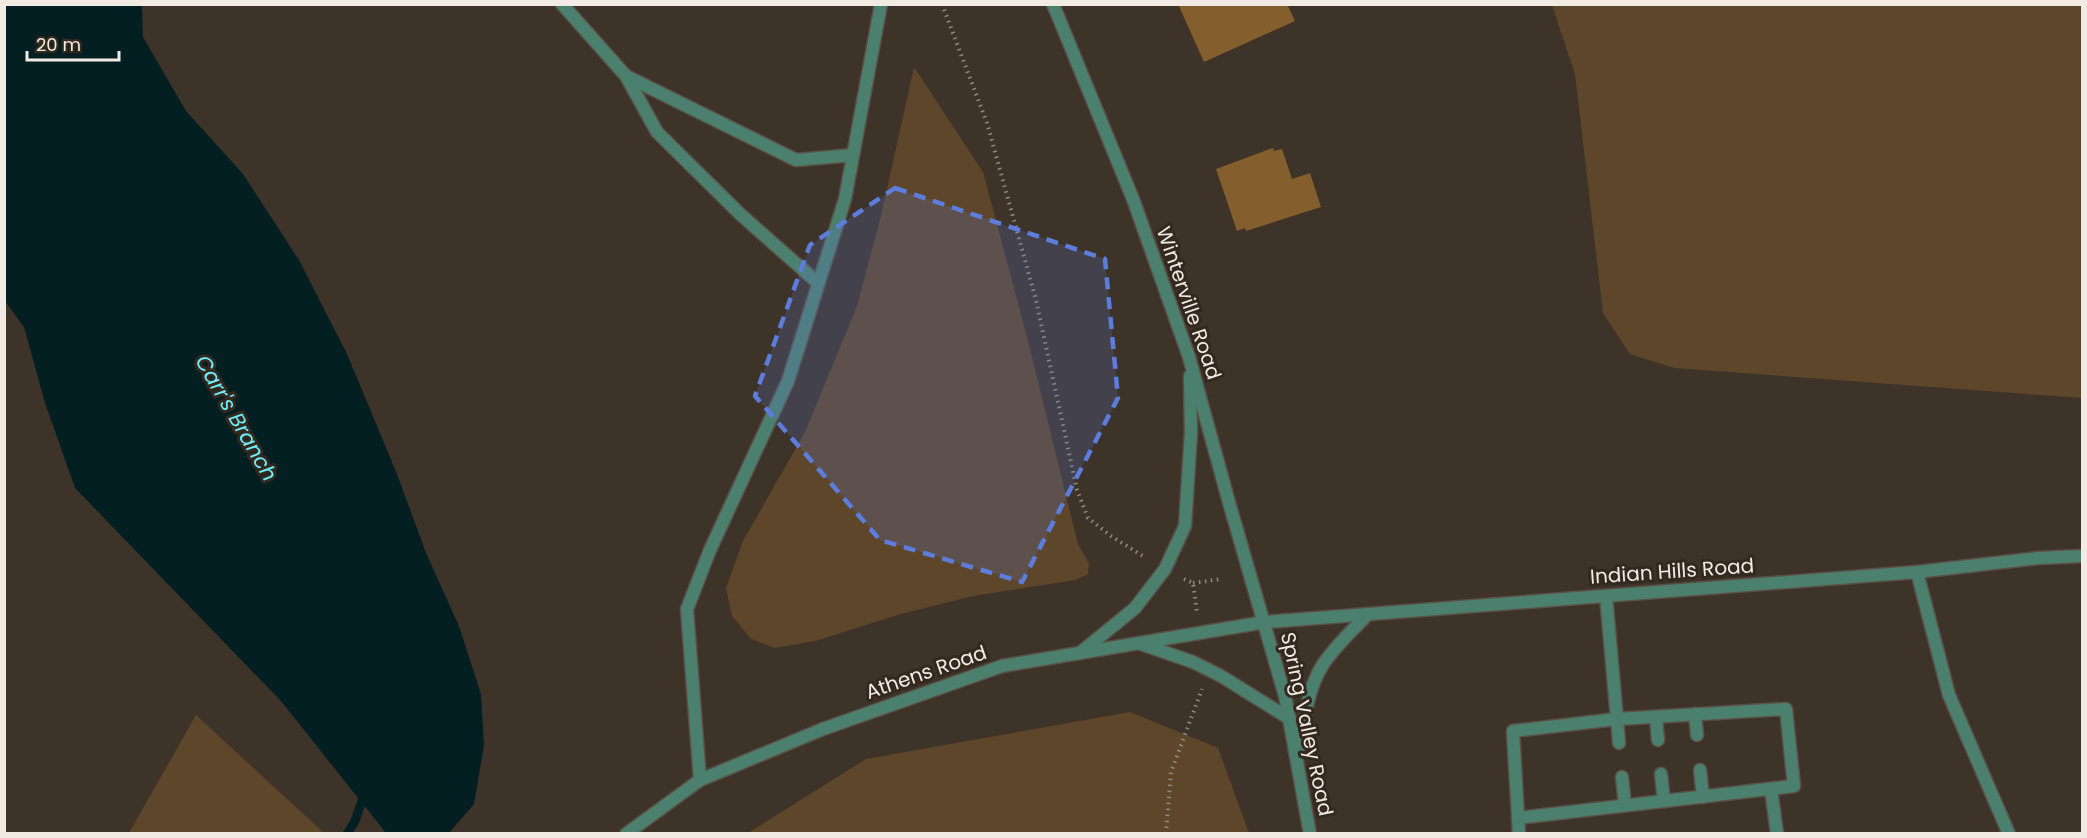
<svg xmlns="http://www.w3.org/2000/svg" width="2087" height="838" font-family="Poppins,sans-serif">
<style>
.green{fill:#5e462a}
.water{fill:#041f22}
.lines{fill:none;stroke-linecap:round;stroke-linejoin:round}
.stream{stroke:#041f22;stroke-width:9}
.building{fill:#855e2d}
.service-casing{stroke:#5a5046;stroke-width:15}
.tertiary-casing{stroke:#5a5046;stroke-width:15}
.path{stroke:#928980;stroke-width:4;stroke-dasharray:1.5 4.5;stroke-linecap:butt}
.service{stroke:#4b806e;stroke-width:12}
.tertiary{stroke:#4b806e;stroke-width:12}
.marked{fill:#5d7ddc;fill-opacity:0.2;stroke:#5d7ddc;stroke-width:4.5;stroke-dasharray:12 8;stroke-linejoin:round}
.labels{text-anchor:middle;stroke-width:6;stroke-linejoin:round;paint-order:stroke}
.street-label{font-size:20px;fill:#f2ebe4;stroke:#33291e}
.water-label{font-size:21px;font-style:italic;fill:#6feefb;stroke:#33291e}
</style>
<rect width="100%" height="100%" fill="#3d3328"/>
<g class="green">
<path d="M1552 5H2082V398L1674 368 1630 354 1603 313 1575 74Z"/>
<path d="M914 67 983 172 1027 337 1078 544 1089 563 1088 574 1075 580 973 596 901 614 815 641 775 648 751 639 732 616 726 588 743 541 805 432 857 306 881 216Z"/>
<path d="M1130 712 1218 748 1249 833H748L866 759Z"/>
<path d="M196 715 324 833H129Z"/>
</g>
<path class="water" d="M4 5H142L143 37 186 111 243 174 299 260 347 354 397 474 426 553 459 626 481 694 484 745 474 804 449 833H386L281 701 75 488 45 403 24 327 5 301Z"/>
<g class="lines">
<path class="stream" d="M347 834 355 821 365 792"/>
</g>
<g class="building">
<path d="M1178 4H1287L1295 21 1204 62Z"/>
<path d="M1273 148 1274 151 1282 149 1292 179 1310 173 1321 207 1246 231 1245 228 1237 231 1216 169Z"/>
</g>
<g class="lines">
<g class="service-casing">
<g id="service">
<path d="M562 4 626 76 657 132 740 214 818 283"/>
<path d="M626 76 796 160 853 155"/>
<path d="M1695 714 1697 735"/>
<path d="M1656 717 1658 740"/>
<path d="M1700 770 1703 797"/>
<path d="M1661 774 1664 801"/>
<path d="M1622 777 1625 805"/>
<path d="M700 780 687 609 710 550 788 381 845 199 881 4"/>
<path d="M1771 789 1777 834"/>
<path d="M1518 818 1794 786 1786 709 1617 719 1619 743"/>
<path d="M1519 834 1513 731 1617 719 1606 596"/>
</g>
</g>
<g class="tertiary-casing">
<g id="tertiary">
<path d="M1053 4 1133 199 1189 357 1230 506 1285 696 1310 834"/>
<path d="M1917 572 1949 695 2009 834"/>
<path d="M1141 644 1193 662 1221 676 1290 719"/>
<path d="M1080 653 1135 608 1165 569 1185 526 1191 432 1190 376"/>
<path d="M1298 751C1304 724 1307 690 1322 666 1334 647 1352 631 1368 614"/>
<path d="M626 834 700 780 823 729 1002 666 1265 622 1917 572 2038 558 2082 556"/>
</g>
</g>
<g class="path">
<path d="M942 4 987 123 1036 300 1077 490 1088 518 1111 536 1146 558"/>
<path d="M1184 579 1193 583 1197 613"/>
<path d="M1193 583 1222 579"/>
<path d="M1166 834 1171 772 1202 689"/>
</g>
<use href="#service" class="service"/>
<use href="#tertiary" class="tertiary"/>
</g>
<path class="marked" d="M895 188 1105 259 1118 398 1022 582 880 540 755 396 810 245Z"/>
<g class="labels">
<g class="street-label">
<text transform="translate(1189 303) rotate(71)" y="7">Winterville Road</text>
<text transform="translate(1672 571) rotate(-4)" y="7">Indian Hills Road</text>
<text transform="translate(926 672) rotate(-19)" y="7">Athens Road</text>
<text transform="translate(1307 724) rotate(78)" y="7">Spring Valley Road</text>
</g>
<g class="water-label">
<text transform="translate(236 418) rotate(60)" y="7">Carr's Branch</text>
</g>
</g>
<rect width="2087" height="838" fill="none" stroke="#f2ebe4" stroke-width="12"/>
<path d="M27 51v9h92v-9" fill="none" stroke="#f2ebe4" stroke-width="3"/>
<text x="36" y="51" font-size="18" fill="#f2ebe4" stroke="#33291e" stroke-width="4.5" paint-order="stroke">20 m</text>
</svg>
